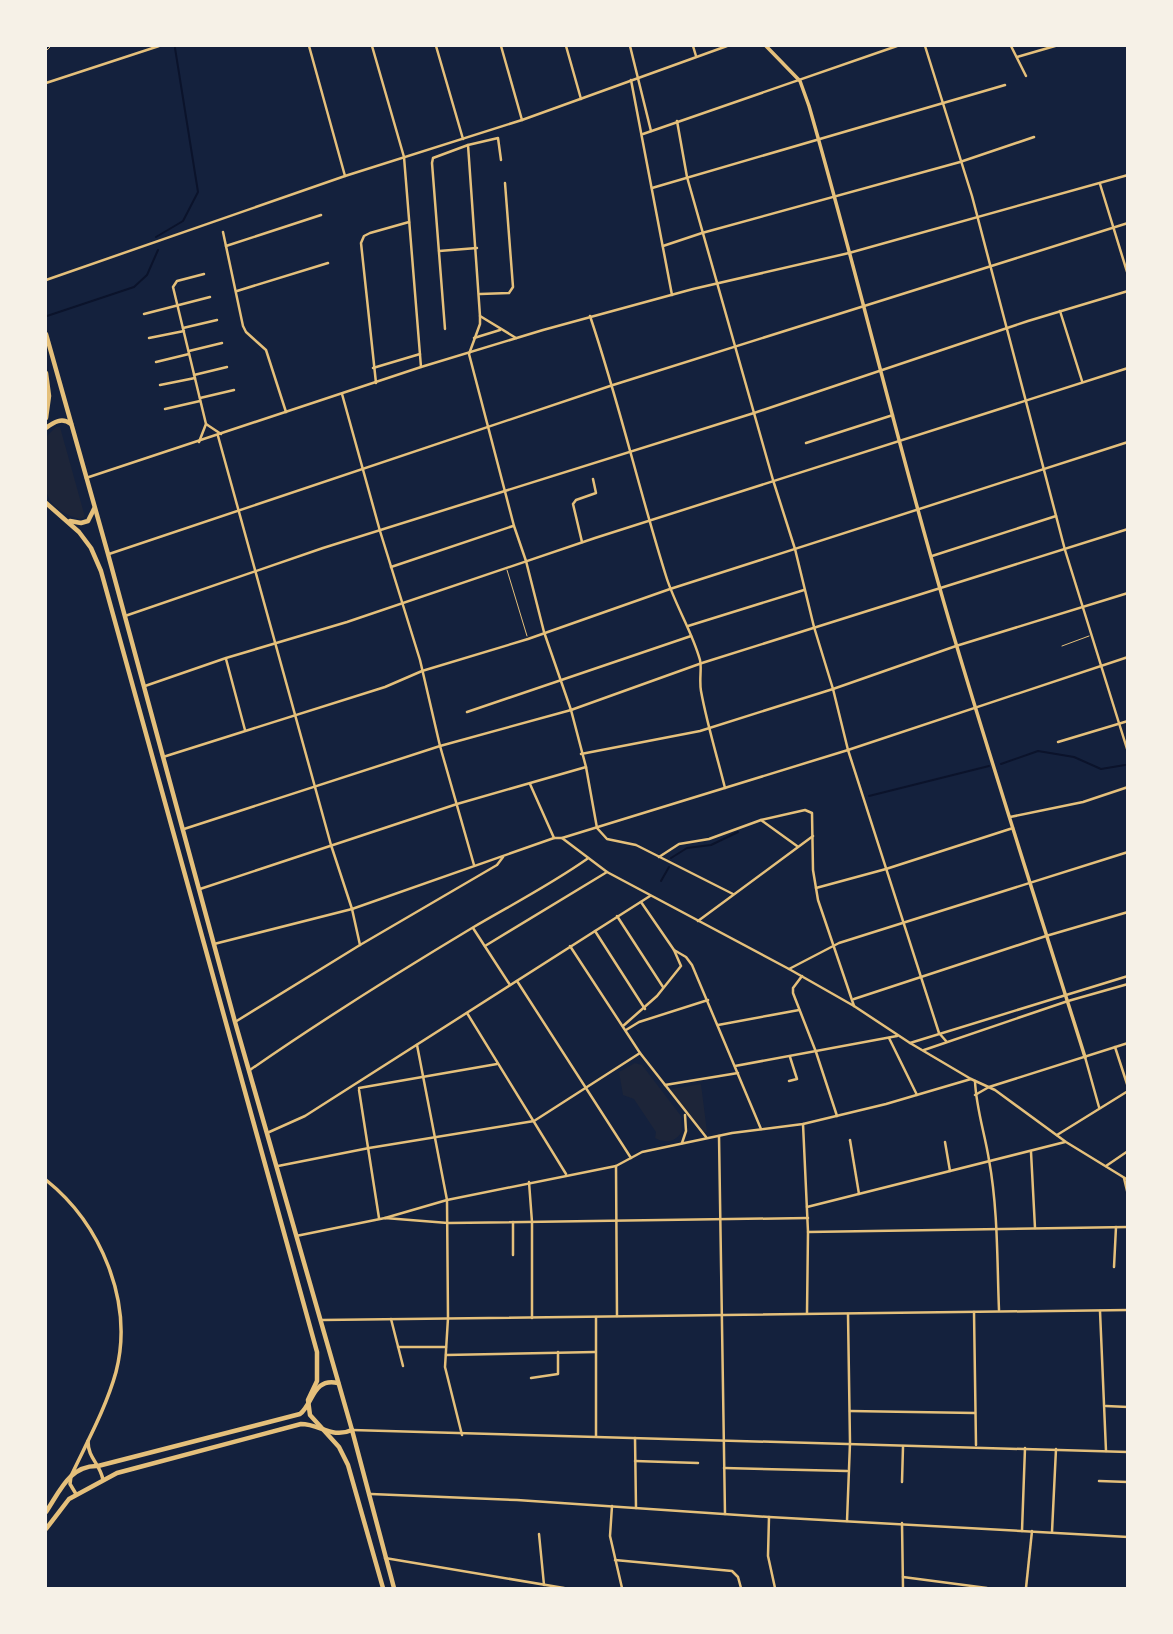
<svg xmlns="http://www.w3.org/2000/svg" width="1173" height="1634" font-family="Karla,sans-serif">
<style>
.green{fill:#1d2539}
.lines{fill:none;stroke-linecap:round;stroke-linejoin:round}
.stream{stroke:#0b132b;stroke-width:2}
.service{stroke:#e5c07b;stroke-width:1}
.minor{stroke:#e5c07b;stroke-width:2.5}
.tertiary{stroke:#e5c07b;stroke-width:3.5}
.primary{stroke:#e5c07b;stroke-width:4.5}
.trunk{stroke:#e5c07b;stroke-width:4.5}
</style>
<rect width="100%" height="100%" fill="#14213d"/>
<g class="green">
<path d="M56 427H60L85 517 80 519C34 506 45 477 46 437Z"/>
<path d="M635 1063 642 1065 681 1116 682 1131C676 1142 666 1144 655 1138L656 1132 634 1099 623 1095 619 1072Z"/>
<path d="M701 1084 707 1132 702 1134 670 1092 671 1089Z"/>
</g>
<g class="lines">
<g class="stream">
<path d="M156 237 183 221 198 192 175 48"/>
<path d="M47 316 134 287 147 275 158 250"/>
<path d="M1001 764 1038 751 1074 757 1101 769 1125 765"/>
<path d="M869 796 989 766"/>
<path d="M671 858 687 848 711 845 738 832"/>
<path d="M661 881 669 867"/>
</g>
<g class="service">
<path d="M46 51 51 46"/>
<path d="M507 570 527 636"/>
<path d="M1062 646 1089 636"/>
</g>
<g class="minor">
<path d="M309 46 345 176"/>
<path d="M372 46 404 157 421 367"/>
<path d="M436 46 463 139"/>
<path d="M501 46 522 120"/>
<path d="M566 46 581 99"/>
<path d="M630 46 651 131"/>
<path d="M693 46 696 56"/>
<path d="M925 46 972 196 1065 550 1128 752"/>
<path d="M1011 46 1026 76"/>
<path d="M1017 57 1055 46"/>
<path d="M631 80 672 295"/>
<path d="M46 83 159 46"/>
<path d="M677 121 687 177 773 480 795 549 814 627 833 689 848 750 939 1033 946 1041"/>
<path d="M643 134 897 46"/>
<path d="M501 160 498 138 468 145 480 316V324L469 354 514 526 526 561 544 632 571 710 586 767 597 828 607 839 636 845 733 894"/>
<path d="M1100 184 1128 275"/>
<path d="M652 188 1005 85"/>
<path d="M223 232 243 326 246 332 266 350 286 412"/>
<path d="M226 246 321 215"/>
<path d="M663 246 702 233 960 162 1034 137"/>
<path d="M439 251 477 248"/>
<path d="M46 280 345 176 522 120 727 46"/>
<path d="M237 291 328 263"/>
<path d="M480 294 509 293 513 287 505 183"/>
<path d="M1060 311 1082 381"/>
<path d="M144 314 210 297"/>
<path d="M480 316 516 338"/>
<path d="M590 316C619 402 639 490 666 576 675 605 692 631 700 660 702 667 699 680 701 691 707 724 717 756 725 788"/>
<path d="M183 328 217 320"/>
<path d="M445 329 432 163 433 158 468 145"/>
<path d="M149 338 184 331"/>
<path d="M474 338 500 330"/>
<path d="M189 351 222 343"/>
<path d="M156 362 189 354"/>
<path d="M373 368 420 354"/>
<path d="M194 375 227 367"/>
<path d="M376 383 361 243 364 236 370 233 409 222"/>
<path d="M160 385 195 378"/>
<path d="M342 394 380 531 420 660 440 746 474 865"/>
<path d="M200 398 234 390"/>
<path d="M165 409 200 401"/>
<path d="M206 424 221 434"/>
<path d="M218 436 331 845 352 909 360 945"/>
<path d="M199 442 206 424 173 287 177 281 204 274"/>
<path d="M806 443 893 415"/>
<path d="M86 478 421 367 543 330 693 289 849 253 1128 175"/>
<path d="M582 542 573 504 576 500 596 493 593 479"/>
<path d="M109 554 613 385 1128 223"/>
<path d="M932 556 1056 516"/>
<path d="M391 567 513 526"/>
<path d="M125 616 323 548 754 413 1028 321 1128 291"/>
<path d="M688 626 804 590"/>
<path d="M226 659 245 730"/>
<path d="M145 686 226 658 347 622 595 538 1128 368"/>
<path d="M467 712 691 636"/>
<path d="M1058 742 1128 721"/>
<path d="M581 754 700 731 833 689 956 646 1128 593"/>
<path d="M163 757 385 687 422 671 528 639 670 589 1128 442"/>
<path d="M530 784 554 838"/>
<path d="M1010 817 1083 802 1128 787"/>
<path d="M761 820 797 846"/>
<path d="M184 829 440 746 571 710 702 663 1128 529"/>
<path d="M562 838 607 872 789 969 854 1006 910 1043 971 1079 995 1090 1066 1142 1128 1180"/>
<path d="M659 857 679 844 709 839 761 820 805 810 812 813 813 870 818 900 854 1006"/>
<path d="M816 888 886 869 1013 828"/>
<path d="M200 889 457 804 586 767"/>
<path d="M617 916 663 987"/>
<path d="M698 921 813 836"/>
<path d="M473 928 510 985"/>
<path d="M595 931 645 1009"/>
<path d="M214 944 352 909 554 838H562L848 750 1128 657"/>
<path d="M485 946 607 872"/>
<path d="M570 946 640 1053 706 1137"/>
<path d="M674 950 686 957 692 965 761 1129"/>
<path d="M789 969 839 943 1128 852"/>
<path d="M802 976 793 988V993L816 1052 837 1116"/>
<path d="M517 981 631 1158"/>
<path d="M854 999 1046 936 1128 912"/>
<path d="M467 1013 566 1174"/>
<path d="M235 1022 360 945 497 865 503 857"/>
<path d="M718 1025 799 1010"/>
<path d="M623 1026 657 996 681 966 674 950 641 902"/>
<path d="M626 1030 639 1022 708 1000"/>
<path d="M889 1038 917 1095"/>
<path d="M910 1043 1128 976"/>
<path d="M417 1045 447 1200 448 1318 445 1367 462 1435"/>
<path d="M1115 1047 1128 1087"/>
<path d="M924 1050 1068 1001 1128 984"/>
<path d="M1085 1057 1099 1107"/>
<path d="M735 1066 897 1036"/>
<path d="M250 1070C322 1020 397 973 472 928 511 905 550 885 587 859"/>
<path d="M789 1081 797 1079 790 1057"/>
<path d="M975 1081C976 1108 985 1134 989 1160 998 1209 997 1260 999 1310"/>
<path d="M665 1085 738 1073"/>
<path d="M359 1088 497 1064"/>
<path d="M359 1090 379 1218"/>
<path d="M975 1095 989 1087 1128 1043"/>
<path d="M803 1124 808 1232 807 1313"/>
<path d="M267 1133 305 1116 650 896"/>
<path d="M1057 1135 1128 1091"/>
<path d="M719 1136 725 1514"/>
<path d="M850 1140 859 1194"/>
<path d="M945 1142 950 1171"/>
<path d="M682 1143 686 1131 685 1115"/>
<path d="M1031 1152 1035 1228"/>
<path d="M278 1166 369 1148 534 1121 640 1053"/>
<path d="M616 1166 617 1316"/>
<path d="M1106 1166 1128 1151"/>
<path d="M1124 1178 1128 1195"/>
<path d="M529 1182 532 1222V1318"/>
<path d="M807 1207 1065 1142"/>
<path d="M385 1218 447 1200 616 1166 642 1152 732 1133 803 1124 886 1104 971 1079"/>
<path d="M513 1222V1255"/>
<path d="M808 1232 1128 1227"/>
<path d="M296 1236 385 1218 448 1223 808 1218"/>
<path d="M1114 1267 1116 1227"/>
<path d="M1100 1311 1106 1451"/>
<path d="M974 1312 976 1445"/>
<path d="M391 1319 403 1366"/>
<path d="M322 1320 1128 1310"/>
<path d="M398 1347H446"/>
<path d="M446 1355 595 1352"/>
<path d="M531 1378 558 1374V1352"/>
<path d="M1106 1406 1128 1407"/>
<path d="M850 1411 975 1413"/>
<path d="M352 1430 1128 1452"/>
<path d="M596 1436V1317"/>
<path d="M635 1438 636 1508"/>
<path d="M635 1461 698 1463"/>
<path d="M724 1468 847 1471"/>
<path d="M1099 1481 1128 1482"/>
<path d="M902 1482 903 1447"/>
<path d="M371 1494 517 1500 769 1517 1128 1537"/>
<path d="M612 1506 610 1536 622 1588"/>
<path d="M769 1517 768 1556 775 1588"/>
<path d="M847 1521 850 1443 848 1314"/>
<path d="M902 1523 903 1588"/>
<path d="M1022 1531 1025 1448"/>
<path d="M1052 1532 1056 1449"/>
<path d="M539 1534 544 1585"/>
<path d="M385 1558 564 1588"/>
<path d="M615 1560 732 1571 738 1577 741 1588"/>
<path d="M903 1577 987 1588"/>
<path d="M1026 1588 1032 1531"/>
</g>
<g class="tertiary">
<path d="M766 46 800 81 809 106C861 286 903 468 957 647 998 784 1042 920 1085 1057"/>
<path d="M46 1180C101 1224 134 1302 116 1372 106 1408 87 1442 71 1476L70 1484 76 1494"/>
<path d="M88 1441C88 1459 100 1463 103 1480"/>
</g>
<g class="primary">
<path d="M46 1512C60 1491 70 1465 98 1466L300 1414C313 1404 313 1377 338 1383"/>
<path d="M46 1529 69 1499 117 1473 301 1424C320 1424 332 1439 352 1430"/>
</g>
<g class="trunk">
<path d="M46 334 108 554 235 1022 352 1430 394 1588"/>
<path d="M46 373 49 396 46 418"/>
<path d="M46 428C54 422 62 417 71 424"/>
<path d="M46 503 79 532 91 548 101 571 317 1352V1381L308 1400 310 1415 339 1447 348 1465 383 1588"/>
<path d="M70 521 81 523 88 521 94 509"/>
</g>
</g>
<rect width="1173" height="1634" fill="none" stroke="#f6f1e7" stroke-width="94"/>
</svg>
